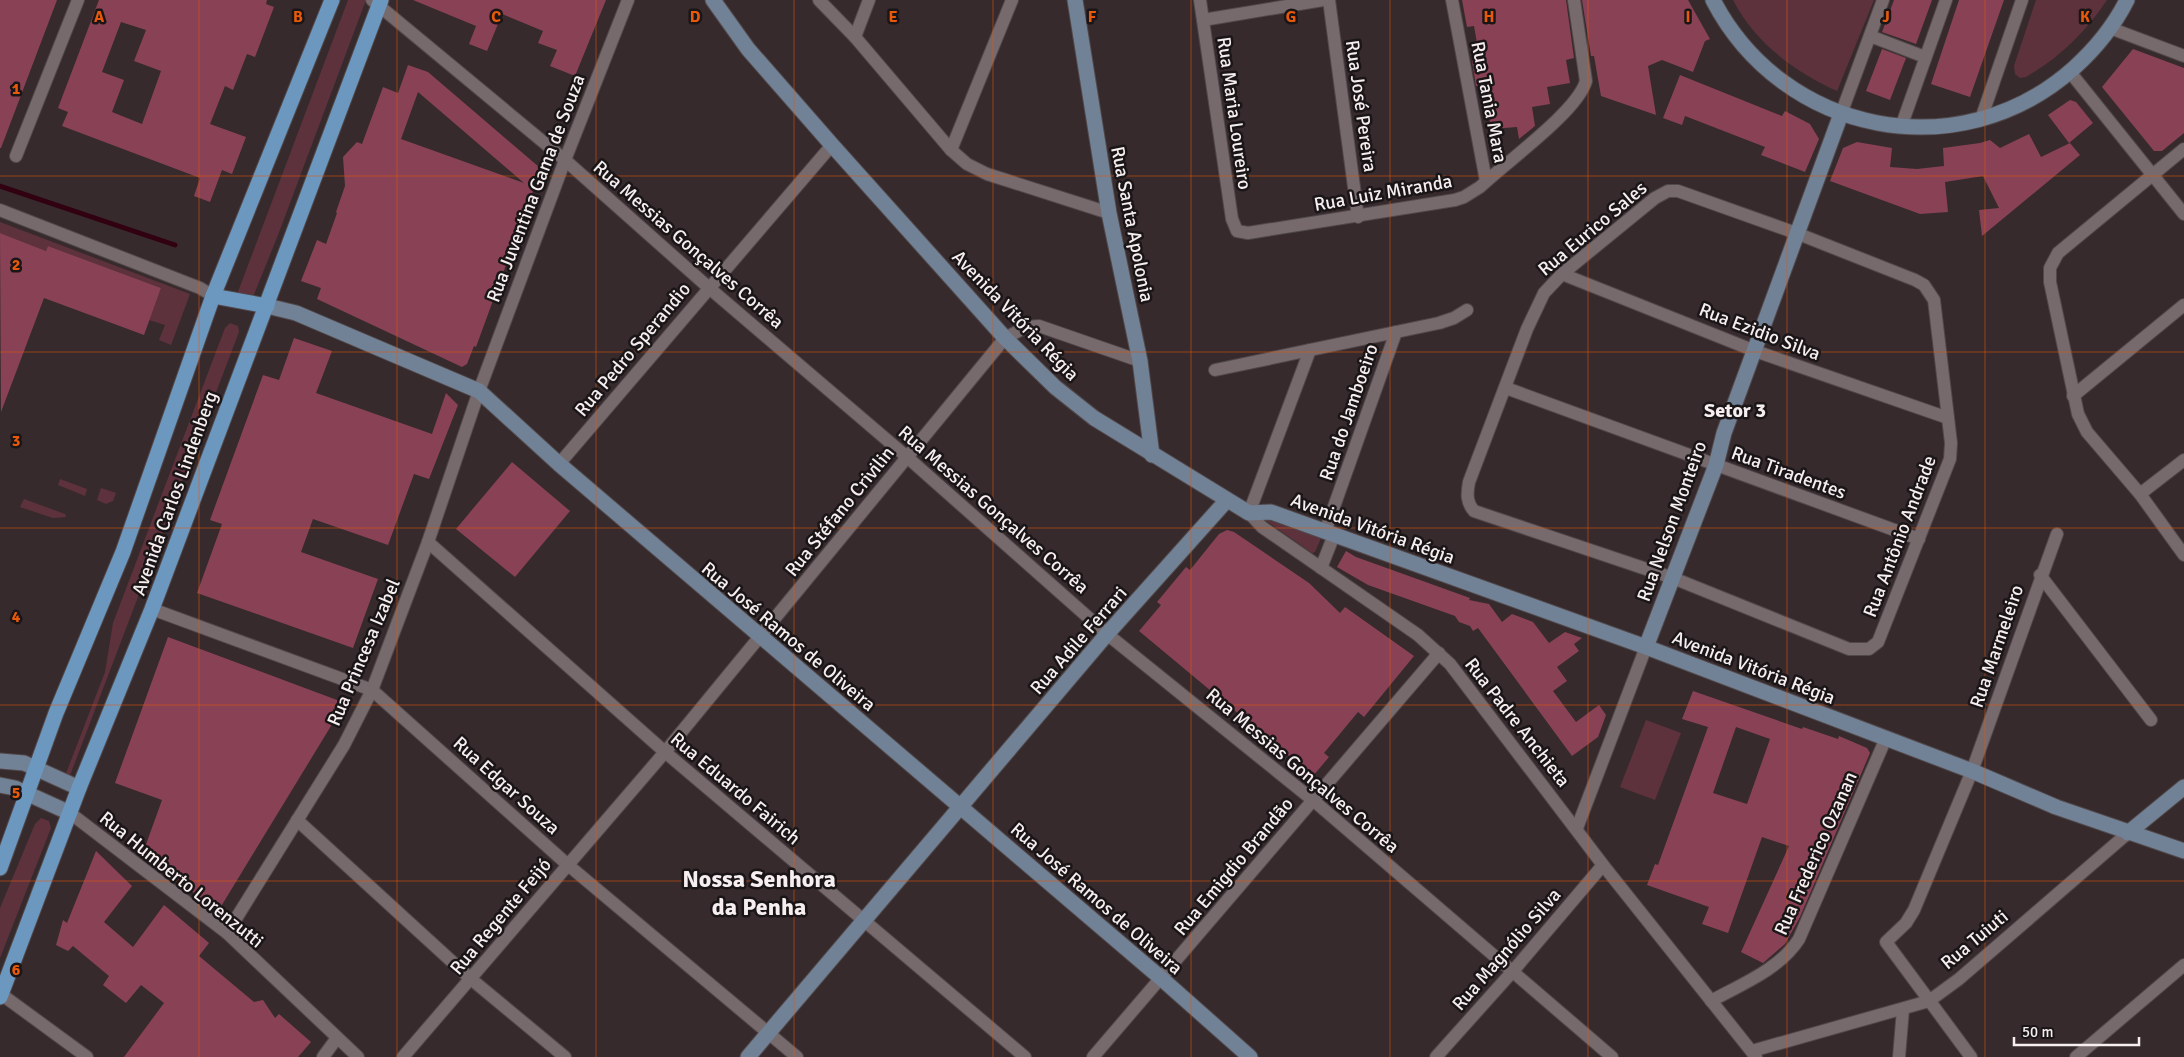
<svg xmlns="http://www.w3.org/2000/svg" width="2184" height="1057" font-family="Signika,sans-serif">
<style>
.green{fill:#5e323d}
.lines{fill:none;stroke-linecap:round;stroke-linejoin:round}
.stream{stroke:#310112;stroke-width:5}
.building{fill:#894255;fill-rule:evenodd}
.street-casing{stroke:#514849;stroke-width:14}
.secondary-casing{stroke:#514849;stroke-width:17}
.primary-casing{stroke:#514849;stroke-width:17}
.street{stroke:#776a6d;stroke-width:12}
.secondary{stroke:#718196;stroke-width:15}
.primary{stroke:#6c98c0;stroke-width:15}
.grid{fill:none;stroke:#e8590c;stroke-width:1;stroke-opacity:0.55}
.labels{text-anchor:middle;stroke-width:5;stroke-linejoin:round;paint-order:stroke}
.street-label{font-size:19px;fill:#f6eeef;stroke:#1a1516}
.neighbourhood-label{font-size:20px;font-weight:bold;fill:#f6eeef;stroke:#1a1516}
.district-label{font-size:24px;font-weight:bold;fill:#f6eeef;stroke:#1a1516}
.grid-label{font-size:16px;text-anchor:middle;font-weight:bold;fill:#e8590c;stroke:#1a1516;stroke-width:5;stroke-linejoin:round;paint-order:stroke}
</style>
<rect width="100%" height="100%" fill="#362a2d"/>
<g class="green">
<path d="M348 0H366L278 235 253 297H236Z"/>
<path d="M1733 0H1874L1837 91C1795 72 1755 43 1733 0Z"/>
<path d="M2036 0H2107C2085 33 2060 57 2026 77L2020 78 2015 74 2014 66Z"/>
<path d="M0 222 190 294 171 345 159 340 165 325 149 320 161 288 48 246 46 251 0 233Z"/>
<path d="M230 323 238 326 239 332 69 778 65 776 105 672 113 623 225 328Z"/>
<path d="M60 479 87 489 85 496 58 485Z"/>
<path d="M101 488 116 493 113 501 106 504 97 500Z"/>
<path d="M24 499 65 514 66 517 53 518 20 507Z"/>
<path d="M1264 519 1321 538 1315 552 1312 553Z"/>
<path d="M1646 720 1681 733 1655 800 1620 787Z"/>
<path d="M41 818 49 821 51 828 0 958V908L35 824Z"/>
</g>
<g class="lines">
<path class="stream" d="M0 186 175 245"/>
</g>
<g class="building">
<path d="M0 0H57L1 148H0Z"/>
<path d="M99 0H267L266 4 274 7 255 57 247 54 233 90 225 86 210 124 246 137 232 174 222 170 210 202 194 196 200 178 62 126 68 112 58 108ZM121 22 146 30 134 61 161 71 142 124 112 112 124 80 102 72Z"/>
<path d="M413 0H606L575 76 550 66 557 50 538 43 543 31 502 14 487 51 469 44 476 26Z"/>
<path d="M1462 0H1566L1574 58 1566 60 1570 83 1547 87 1550 104 1532 107 1535 126 1519 139 1517 127 1491 129 1488 109 1484 110 1480 85 1476 86 1472 61 1480 60 1474 26 1467 27Z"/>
<path d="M1582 0H1688L1710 39 1705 41 1693 72 1662 60 1648 66 1656 115 1601 96 1594 56H1591Z"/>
<path d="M1894 0H1932L1916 44 1882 32Z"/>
<path d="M1959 0H2004L1970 97 1931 84Z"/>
<path d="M1882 49 1906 58 1890 100 1866 91Z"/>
<path d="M2133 49 2184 68V133L2162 151H2154L2102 87Z"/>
<path d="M408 65 428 72 539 167 540 172 476 347 474 346 467 364 462 367 317 299 321 288 301 281 317 240 326 244 337 213 336 212 345 186 343 157 357 142 362 144 383 87 398 93ZM418 92 524 183 401 139Z"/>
<path d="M1680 75 1782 116 1785 111 1810 124 1819 139 1805 172 1761 155 1765 147 1685 116 1682 125 1663 118Z"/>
<path d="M2070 100 2076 102 2093 123 2069 143 2048 115Z"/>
<path d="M2029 134 2041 157 2070 143 2080 155 1982 236 1979 210 1999 208 1983 176 1945 182 1948 212 1920 214 1830 181 1843 148 1857 142 1892 148 1890 167 1917 169 1944 166 1943 148 1980 143 1990 140 2000 148Z"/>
<path d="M0 233 46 251 48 246 161 288 144 335 44 298 1 412Z"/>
<path d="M294 338 332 351 316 393 432 434 446 393 458 405 429 479 414 474 388 545 313 519 301 552 378 579 353 648 197 593 222 524 210 520 263 375 279 380Z"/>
<path d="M512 462 570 511 515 577 456 529Z"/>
<path d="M1227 530 1234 532 1309 583 1340 613 1345 607 1414 656 1364 717 1358 712 1324 753 1329 757 1313 776 1139 631 1161 605 1157 602 1186 567 1190 570 1219 534Z"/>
<path d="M1346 551 1356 557 1470 598 1469 600 1489 604 1502 622 1512 614 1533 622 1549 643 1565 632 1582 638 1574 644 1579 651 1557 667 1567 681 1553 691 1576 722 1599 705 1606 715 1598 737 1572 756 1478 628 1473 631 1470 626 1459 622 1455 616 1368 585 1337 567Z"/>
<path d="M168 637 345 703 217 913 144 850 162 800 115 783Z"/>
<path d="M1693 691 1802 729 1803 727 1838 739 1839 736 1867 748 1870 753 1800 917 1785 944 1763 963 1741 952 1789 846 1762 837 1728 933 1702 924 1709 907 1647 885 1655 864 1658 865 1708 727 1682 719ZM1736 727 1770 739 1747 804 1713 793Z"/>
<path d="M96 851 132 886 104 922 133 947 164 905 209 943 199 956 254 1002 263 1000 275 1018 279 1014 311 1042 298 1057H124L164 1003 141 985 126 1003 103 985 109 976 73 946 68 951 56 945 63 920 67 923Z"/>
</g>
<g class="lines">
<g class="street-casing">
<g id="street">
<path d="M372 0 565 160 708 287 907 457 1107 634 1314 801 1612 1057"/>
<path d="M819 0 855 37 951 150 967 164 987 174 1109 213"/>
<path d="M1200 0 1232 219 1237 231 1248 233 1455 200 1464 197 1480 187C1506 162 1577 112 1586 81L1574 0"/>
<path d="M1329 0 1358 217"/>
<path d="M1452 0 1486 181"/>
<path d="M1203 20 1323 0"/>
<path d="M2110 28 2184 56"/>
<path d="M1870 36 1925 57"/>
<path d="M855 37 869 0"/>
<path d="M2070 72 2184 214"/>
<path d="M1841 114 1883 0"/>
<path d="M1981 119 2022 0"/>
<path d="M1901 127 1946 0"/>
<path d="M2184 149 2058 253 2050 268V282L2078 414 2087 432 2140 494 2184 555"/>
<path d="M951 150 1012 0"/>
<path d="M16 156 78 0"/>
<path d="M1668 191H1678L1796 233 1915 280 1924 285 1934 300 1951 443 1950 459 1878 642 1869 649H1849L1673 578 1474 511C1466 502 1467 493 1469 482L1527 329 1544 293 1562 274 1655 198Z"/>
<path d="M0 210 200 288 213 296"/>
<path d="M1562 274 1755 351 1948 418"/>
<path d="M1310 350 1249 513 1262 527 1418 635 1450 664 1603 865 1756 1057"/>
<path d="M1215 370 1439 323 1454 318 1467 310"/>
<path d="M1506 388 1919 539"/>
<path d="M2073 396 2184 305"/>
<path d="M559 464 832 145"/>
<path d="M2140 494 2184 460"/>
<path d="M1325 532 1396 332"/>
<path d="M428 542 665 752 1025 1057"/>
<path d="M1321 568 1334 535"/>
<path d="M2040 575 2151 720"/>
<path d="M152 609 372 690 568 865 797 1057"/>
<path d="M70 813 227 933 358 1057"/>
<path d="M297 820 471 979 565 1057"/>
<path d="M1577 828 1646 647"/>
<path d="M227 933 344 745 372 690 428 542 479 391 565 160 628 0"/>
<path d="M1 994 87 1057"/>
<path d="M1711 1001C1742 984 1780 969 1799 939L1886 738"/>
<path d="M1752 1051 1929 1001 1959 979 2128 833"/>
<path d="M323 1057 337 1038"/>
<path d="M403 1057 665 752 1005 338 1026 327 1039 326 1140 361"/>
<path d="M1093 1057 1439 653"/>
<path d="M1436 1057 1513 971 1603 865"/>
<path d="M1899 1057 1903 1009"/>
<path d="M1971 1057 1886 942 1906 923 1914 910 1972 771 2057 534"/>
<path d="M2076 1057 2184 965"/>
</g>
</g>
<g class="secondary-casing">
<g id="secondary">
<path d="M713 0 748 49 832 145 1005 338 1055 387 1094 418 1249 513 1271 512 1646 647 1972 771 2056 807 2184 851"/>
<path d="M1075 0 1109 213 1140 361 1152 455"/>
<path d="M1713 0C1783 135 1960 170 2074 68 2095 49 2114 26 2127 0"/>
<path d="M267 306 296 313 479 391 559 464 1162 979 1250 1057"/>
<path d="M1646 647 1716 465 1724 433 1841 114"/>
<path d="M0 761 24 763 79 788"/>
<path d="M0 785 15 788 70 813"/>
<path d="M2128 833 2184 787"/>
<path d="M748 1057 1107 634 1227 500"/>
</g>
</g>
<g class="primary-casing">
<g id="primary">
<path d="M213 296 267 306"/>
<path d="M0 868 56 713 123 552 213 296 332 0"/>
<path d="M0 997 79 788 152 609 381 0"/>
</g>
</g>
<use href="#street" class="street"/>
<use href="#secondary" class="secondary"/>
<use href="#primary" class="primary"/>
</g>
<path class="grid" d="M199 0V1057M397 0V1057M596 0V1057M794 0V1057M993 0V1057M1191 0V1057M1390 0V1057M1588 0V1057M1787 0V1057M1985 0V1057M0 176H2184M0 352H2184M0 528H2184M0 705H2184M0 881H2184"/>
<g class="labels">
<g class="street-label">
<text transform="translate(1490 102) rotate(79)" y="7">Rua Tania Mara</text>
<text transform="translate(1362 106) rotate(82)" y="7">Rua José Pereira</text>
<text transform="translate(1235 113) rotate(82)" y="7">Rua Maria Loureiro</text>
<text transform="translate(535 188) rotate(-69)" y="7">Rua Juventina Gama de Souza</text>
<text transform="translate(1383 192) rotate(-10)" y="7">Rua Luiz Miranda</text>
<text transform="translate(1133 224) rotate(79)" y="7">Rua Santa Apolonia</text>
<text transform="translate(1592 228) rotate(-40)" y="7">Rua Eurico Sales</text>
<text transform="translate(689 244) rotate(41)" y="7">Rua Messias Gonçalves Corrêa</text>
<text transform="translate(1016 315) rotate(46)" y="7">Avenida Vitória Régia</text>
<text transform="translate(1760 331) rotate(21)" y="7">Rua Ezidio Silva</text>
<text transform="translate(632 349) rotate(-50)" y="7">Rua Pedro Sperandio</text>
<text transform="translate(1348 412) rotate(-71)" y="7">Rua do Jamboeiro</text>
<text transform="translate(1789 472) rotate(20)" y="7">Rua Tiradentes</text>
<text transform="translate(174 493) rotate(-70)" y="7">Avenida Carlos Lindenberg</text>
<text transform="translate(994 509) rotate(41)" y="7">Rua Messias Gonçalves Corrêa</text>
<text transform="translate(839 511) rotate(-51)" y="7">Rua Stéfano Crivilin</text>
<text transform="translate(1671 521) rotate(-70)" y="7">Rua Nelson Monteiro</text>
<text transform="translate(1373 528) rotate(20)" y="7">Avenida Vitória Régia</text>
<text transform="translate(1899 536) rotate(-69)" y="7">Rua Antônio Andrade</text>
<text transform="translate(789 636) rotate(40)" y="7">Rua José Ramos de Oliveira</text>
<text transform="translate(1078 640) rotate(-49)" y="7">Rua Adile Ferrari</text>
<text transform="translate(1996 646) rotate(-71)" y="7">Rua Marmeleiro</text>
<text transform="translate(363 652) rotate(-67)" y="7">Rua Princesa Izabel</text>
<text transform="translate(1754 667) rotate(21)" y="7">Avenida Vitória Régia</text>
<text transform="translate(1518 722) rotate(52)" y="7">Rua Padre Anchieta</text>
<text transform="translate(1303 770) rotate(40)" y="7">Rua Messias Gonçalves Corrêa</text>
<text transform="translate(507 785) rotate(42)" y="7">Rua Edgar Souza</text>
<text transform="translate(736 788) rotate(40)" y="7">Rua Eduardo Fairich</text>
<text transform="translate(1815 853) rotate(-66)" y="7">Rua Frederico Ozanan</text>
<text transform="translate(1233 866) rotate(-50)" y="7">Rua Emigdio Brandão</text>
<text transform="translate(182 879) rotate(39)" y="7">Rua Humberto Lorenzutti</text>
<text transform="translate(1097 898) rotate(41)" y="7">Rua José Ramos de Oliveira</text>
<text transform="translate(500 916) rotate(-50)" y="7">Rua Regente Feijó</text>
<text transform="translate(1974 939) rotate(-40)" y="7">Rua Tuiuti</text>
<text transform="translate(1506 949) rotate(-49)" y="7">Rua Magnólio Silva</text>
</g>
<g class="neighbourhood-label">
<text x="1735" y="417">Setor 3</text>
</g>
<g class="district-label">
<text x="759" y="887">Nossa Senhora<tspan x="759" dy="28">da Penha</tspan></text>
</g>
</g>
<g class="grid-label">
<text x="99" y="22">A</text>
<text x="298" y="22">B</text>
<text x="496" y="22">C</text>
<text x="695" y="22">D</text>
<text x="893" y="22">E</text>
<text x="1092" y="22">F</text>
<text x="1291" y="22">G</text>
<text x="1489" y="22">H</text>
<text x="1688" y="22">I</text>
<text x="1886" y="22">J</text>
<text x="2085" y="22">K</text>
<text x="16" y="94">1</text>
<text x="16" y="270">2</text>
<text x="16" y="446">3</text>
<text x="16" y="622">4</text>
<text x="16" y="798">5</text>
<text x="16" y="975">6</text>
</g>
<path d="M2014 1037v8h125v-8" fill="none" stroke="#f6eeef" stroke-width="2.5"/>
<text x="2022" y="1037" font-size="15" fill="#f6eeef" stroke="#1a1516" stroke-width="4" paint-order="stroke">50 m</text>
</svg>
